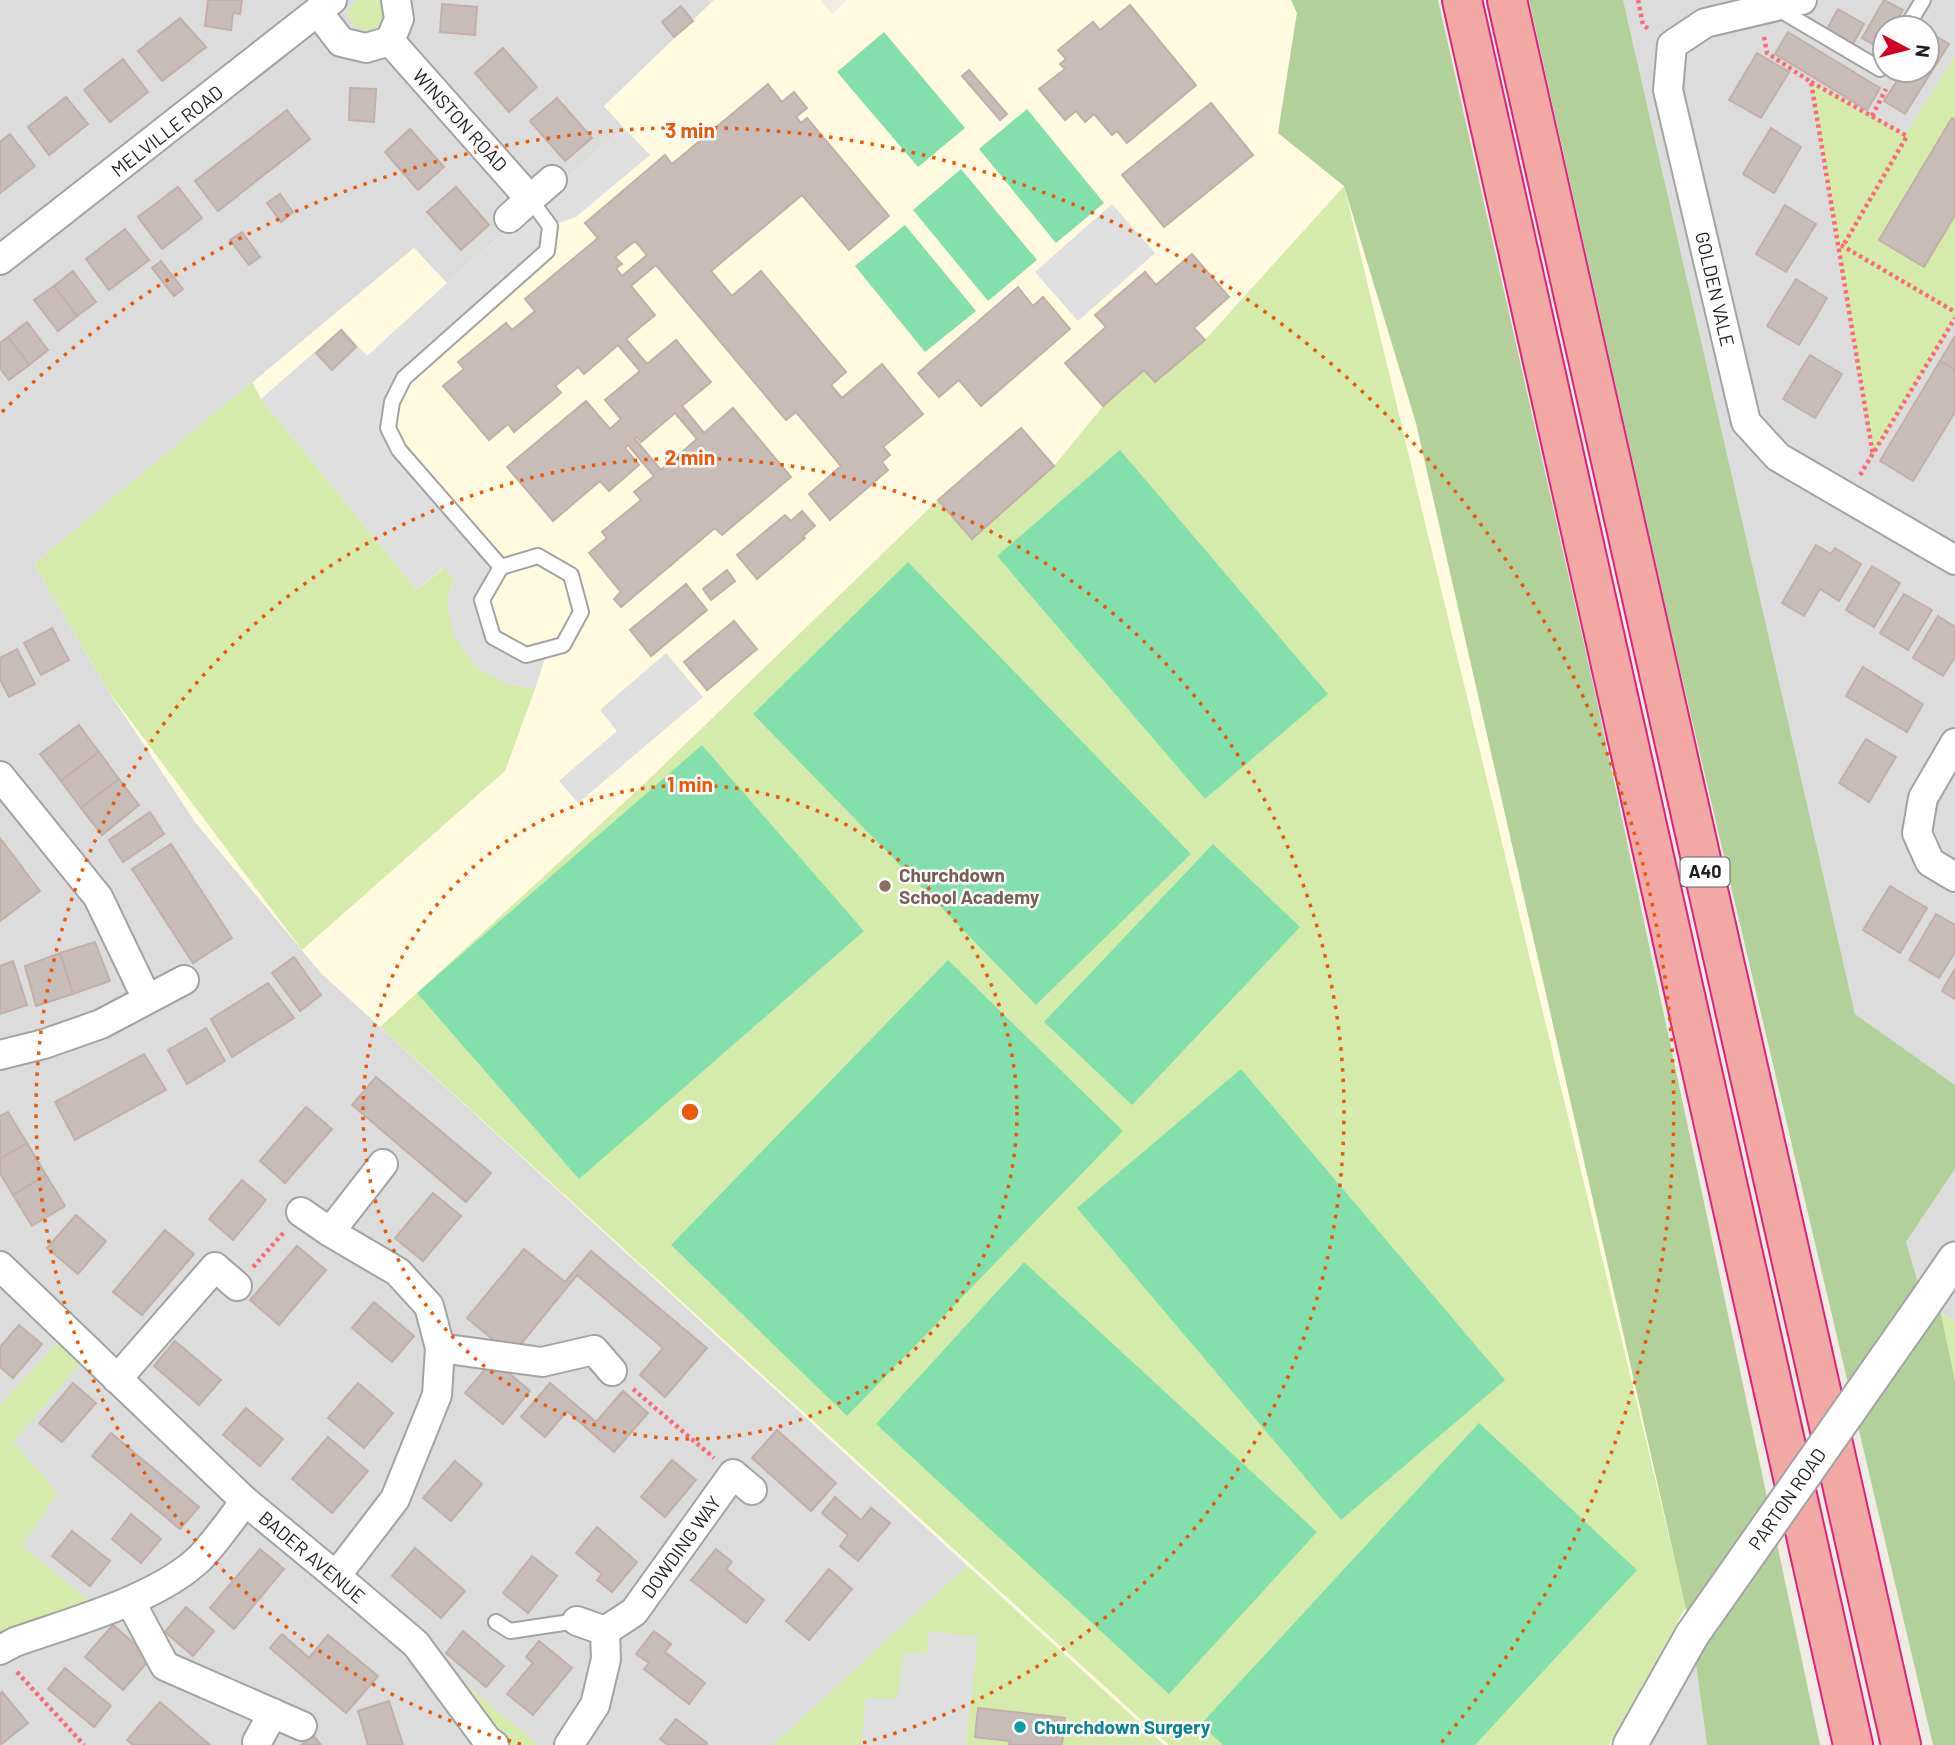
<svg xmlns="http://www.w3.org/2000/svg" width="1955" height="1745" font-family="Barlow,sans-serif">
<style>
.residential{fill:#dddcdc;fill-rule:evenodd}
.education{fill:#fffae0}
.grass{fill:#d5ebab}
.forest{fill:#b2d09a}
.pitch{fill:#83e0ad}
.parking{fill:#dfdfdf}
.building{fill:#c8bcb9;stroke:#c2afa8;stroke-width:2;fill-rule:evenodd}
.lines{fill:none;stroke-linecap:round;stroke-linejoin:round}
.service-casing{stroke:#a3a3a3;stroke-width:18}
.minor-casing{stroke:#a3a3a3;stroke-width:32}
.tertiary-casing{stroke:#a3a3a3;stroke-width:37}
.trunk-casing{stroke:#dd2381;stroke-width:42}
.path{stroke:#fc6b73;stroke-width:4.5;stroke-dasharray:3.5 3.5;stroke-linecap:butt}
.service{stroke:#fff;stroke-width:14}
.minor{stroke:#fff;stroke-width:28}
.tertiary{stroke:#fff;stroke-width:33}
.trunk{stroke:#f2a8a5;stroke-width:38}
.tertiary-bridge-casing{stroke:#a3a3a3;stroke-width:37;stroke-linecap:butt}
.tertiary-bridge{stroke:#fff;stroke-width:33}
.ring{fill:none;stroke:#e8590c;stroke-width:3.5;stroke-dasharray:3.5 7}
.education-dot{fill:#8d6e63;stroke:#fff;stroke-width:2.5}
.culture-dot{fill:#0f9aa8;stroke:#fff;stroke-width:2.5}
.labels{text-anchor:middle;stroke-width:5;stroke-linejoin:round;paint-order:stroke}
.shield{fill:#fff;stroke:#626262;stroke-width:2}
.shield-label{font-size:18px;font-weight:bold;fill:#1f1f1f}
.street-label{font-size:19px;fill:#1f1f1f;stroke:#fff}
.education-label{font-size:19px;font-weight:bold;fill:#785e54;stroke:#fff;text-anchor:start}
.culture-label{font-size:19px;font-weight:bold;fill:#0d838f;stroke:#fff;text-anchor:start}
.centre{fill:#e8590c;stroke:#fff;stroke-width:3.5}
.ring-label{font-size:21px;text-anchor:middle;font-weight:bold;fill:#e8590c;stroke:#fff;stroke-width:5;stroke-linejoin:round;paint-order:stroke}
</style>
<rect width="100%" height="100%" fill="#f0ebe5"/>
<g class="residential">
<path d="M0 0H714L604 106 624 128 447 283 414 248 34 564 109 692 195 822 321 973 967 1566 773 1745H0Z"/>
<path d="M1623 0H1955V1085L1855 1014ZM1885 28H1927V70H1885Z"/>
<path d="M1955 1169V1321L1924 1304 1906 1242Z"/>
<path d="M1692 1635 1707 1745H1630Z"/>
</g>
<path class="education" d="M714 0H820L832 14 847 0H1291L1297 12 1278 132 1344 186 1416 423 1692 1635 1630 1745H1164L321 973 195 822 109 692 34 564 414 248 447 283 624 128 604 106Z"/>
<g class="grass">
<path d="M358 0H383C384 4 386 8 386 12 387 27 368 35 356 27 351 23 349 17 346 12Z"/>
<path d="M1955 56V318L1873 455 1811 82 1905 135Z"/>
<path d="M1344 186 1686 1607 1609 1745H1169L380 1027 642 786 938 500 972 538 1054 466 1103 406 1144 370 1156 382 1205 340Z"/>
<path d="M252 382 261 399 417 590 444 568 454 578 447 601 504 683 535 689 505 771 302 950 109 692 34 564Z"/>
<path d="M1941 1314 1955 1321V1381Z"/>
<path d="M68 1331 90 1352 13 1442 58 1493 22 1546 102 1611 0 1650V1405Z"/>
<path d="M967 1566 1164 1745H773Z"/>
<path d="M416 1644 539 1745H494Z"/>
</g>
<g class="forest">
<path d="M1291 0H1438L1596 697 1820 1745H1707L1692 1635 1416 423 1344 186 1278 133 1297 13Z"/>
<path d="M1529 0H1623L1855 1014 1955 1085V1169L1906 1242 1924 1303 1941 1314 1955 1381V1745H1933L1672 635Z"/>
</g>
<g class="pitch">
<path d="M884 32 965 128 918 167 837 72Z"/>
<path d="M1027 109 1104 203 1056 243 979 149Z"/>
<path d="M961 169 1037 260 988 301 913 210Z"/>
<path d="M905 225 976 311 925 352 855 266Z"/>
<path d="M1120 450 1328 694 1205 799 997 556Z"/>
<path d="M908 562 1191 854 1036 1005 753 714Z"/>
<path d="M702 745 864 931 579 1179 417 993Z"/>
<path d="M1213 844 1300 927 1132 1105 1044 1022Z"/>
<path d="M948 960 1123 1131 847 1416 671 1245Z"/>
<path d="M1241 1069 1505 1380 1341 1520 1077 1208Z"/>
<path d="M1024 1262 1317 1532 1169 1694 876 1424Z"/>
<path d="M1479 1423 1637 1570 1475 1745H1223L1201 1724Z"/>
</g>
<g class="parking">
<path d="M624 128 650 155 576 217 550 226 547 251 404 378 388 428 501 567 482 600 493 637 526 655 548 649 535 689 504 683 477 668 454 637 447 601 454 578 443 568 417 590 261 399 342 328 367 356 447 283Z"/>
<path d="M1112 204 1155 253 1078 321 1035 272Z"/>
<path d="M666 653 703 697 578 803 559 781 617 731 600 710Z"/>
<path d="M929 1631 978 1637 966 1745H861L866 1698 897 1699 904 1653 927 1654Z"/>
</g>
<g class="building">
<path d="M208 0H242L240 14 233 13 231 30 205 26Z"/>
<path d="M1884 0 1903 10 1892 28H1885V40L1880 48 1862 38Z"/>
<path d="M442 4 477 7 475 35 440 32Z"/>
<path d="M1130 5 1196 85 1127 143 1117 131 1112 135 1094 114 1085 122 1076 111 1065 120 1039 89 1065 69 1060 64 1066 59 1058 50 1093 22 1100 30Z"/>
<path d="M681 6 693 21 674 37 662 22Z"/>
<path d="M1838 9 1864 24 1853 44 1827 29Z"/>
<path d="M180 18 206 47 162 81 138 51Z"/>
<path d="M1928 31 1949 44 1905 114 1884 101 1904 70H1927Z"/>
<path d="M1788 32 1880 88 1867 110 1775 54Z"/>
<path d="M503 48 537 87 509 112 475 73Z"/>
<path d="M1757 53 1789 72 1761 118 1729 100Z"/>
<path d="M123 59 148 92 110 122 84 90Z"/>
<path d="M969 70 1007 114 1000 120 962 76Z"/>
<path d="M768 84 782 102 794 92 807 108 796 117 801 123 807 118 889 216 849 250 802 195 711 271 732 296 761 271 846 372 831 385 842 398 882 364 923 414 883 447 890 455 882 462 888 470 830 520 809 494 841 466 796 412 786 420 656 265 631 286 655 315 626 339 647 364 676 340 711 382 682 406 704 433 733 408 791 477 722 535 715 528 621 607 614 599 621 592 589 553 607 538 602 532 641 500 634 492 654 476 628 445 625 448 639 465 609 491 600 481 553 521 507 467 586 401 610 429 621 419 605 400 640 371 618 345 584 374 578 367 555 386 561 393 514 432 508 424 489 440 443 386 464 369 458 362 506 323 512 330 535 311 525 299 598 238 585 223 665 155 672 164ZM635 241 647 255 622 276 616 268 622 264 615 257ZM675 413 697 439 661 470 635 439 637 437 641 442Z"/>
<path d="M350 88 376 89 374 122 349 120Z"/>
<path d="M66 97 88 124 49 155 28 127Z"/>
<path d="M557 98 592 138 565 161 530 121Z"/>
<path d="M1211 103 1253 155 1164 227 1122 175Z"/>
<path d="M287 110 310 139 218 211 195 181Z"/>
<path d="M1952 118 1955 120V215L1924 267 1879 240Z"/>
<path d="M1771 128 1801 147 1774 193 1743 174Z"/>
<path d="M410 129 444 167 418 190 385 152Z"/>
<path d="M10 134 35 166 0 193V142Z"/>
<path d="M178 187 202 218 162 249 138 217Z"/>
<path d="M456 187 489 225 461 250 427 212Z"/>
<path d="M280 194 293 212 281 222 267 203Z"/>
<path d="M1785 205 1816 224 1786 272 1756 254Z"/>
<path d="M125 229 149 260 109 290 86 259Z"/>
<path d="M242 232 260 257 249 265 230 240Z"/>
<path d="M1192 254 1229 297 1194 328 1205 340 1155 382 1144 370 1103 406 1065 363 1106 327 1095 315 1145 272 1156 285Z"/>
<path d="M161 261 183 289 174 296 152 268Z"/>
<path d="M73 271 96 302 77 316 54 286Z"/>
<path d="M1796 279 1827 298 1799 345 1767 326Z"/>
<path d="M54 286 77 316 58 331 34 300Z"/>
<path d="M1018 287 1033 306 1043 297 1070 329 981 406 959 380 939 397 918 373Z"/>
<path d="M27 322 48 350 29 365 8 337Z"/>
<path d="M341 330 356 347 332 370 316 353Z"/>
<path d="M1955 336V370L1940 361Z"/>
<path d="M8 337 29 365 9 380 0 368V343Z"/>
<path d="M1810 355 1842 374 1815 418 1783 399Z"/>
<path d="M1940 361 1955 370V412L1913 481 1880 461Z"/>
<path d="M1021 428 1054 466 972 539 938 500Z"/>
<path d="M802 511 815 526 803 536 805 538 757 579 737 555 785 515 791 521Z"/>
<path d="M1816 545 1831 554 1835 548 1861 564 1839 601 1820 589 1804 616 1782 603Z"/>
<path d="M1872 566 1900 583 1874 627 1846 610Z"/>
<path d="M727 570 735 581 711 600 703 589Z"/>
<path d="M686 584 707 610 651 656 630 630Z"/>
<path d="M1904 594 1932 610 1908 650 1880 633Z"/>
<path d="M1938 616 1955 627V657L1943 676 1913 658Z"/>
<path d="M734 621 757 649 707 690 684 662Z"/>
<path d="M52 628 69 660 41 675 24 643Z"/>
<path d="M17 649 35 684 9 697 0 679V658Z"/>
<path d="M1863 667 1923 704 1907 732 1846 696Z"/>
<path d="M79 725 99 752 61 781 40 754Z"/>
<path d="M1866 739 1896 757 1869 802 1839 783Z"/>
<path d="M99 752 119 779 81 808 61 781Z"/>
<path d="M119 779 139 805 102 835 81 808Z"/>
<path d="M150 812 164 834 123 862 109 840Z"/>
<path d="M0 838 40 891 0 921Z"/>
<path d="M171 844 232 938 193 963 132 869Z"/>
<path d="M1890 886 1927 908 1900 953 1863 930Z"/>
<path d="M1936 914 1955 925V952L1939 978 1909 960Z"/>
<path d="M95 942 110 981 73 994 60 953Z"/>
<path d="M60 953 73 994 36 1006 25 966Z"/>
<path d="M294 957 321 995 300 1011 272 973Z"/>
<path d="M13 961 27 1005 0 1014V966Z"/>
<path d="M1955 969V999L1942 991Z"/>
<path d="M268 983 294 1018 232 1057 211 1019Z"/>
<path d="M206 1028 225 1061 187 1084 168 1050Z"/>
<path d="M144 1054 166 1090 75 1140 55 1102Z"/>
<path d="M376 1077 491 1173 466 1202 352 1105Z"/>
<path d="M306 1107 332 1129 285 1183 260 1161Z"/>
<path d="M8 1112 27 1143 0 1159V1116Z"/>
<path d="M27 1143 46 1175 13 1195 0 1173V1159Z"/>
<path d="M46 1175 65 1206 32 1226 13 1195Z"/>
<path d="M242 1180 266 1200 233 1240 209 1219Z"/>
<path d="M433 1193 461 1216 423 1261 395 1238Z"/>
<path d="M76 1215 106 1241 78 1274 47 1248Z"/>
<path d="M165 1230 194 1254 142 1315 113 1292Z"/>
<path d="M297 1246 326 1270 279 1325 250 1300Z"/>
<path d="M524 1249 565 1282 591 1251 707 1348 665 1397 640 1375 663 1348 577 1275 512 1355 467 1318Z"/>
<path d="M374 1302 414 1336 392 1362 352 1328Z"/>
<path d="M19 1325 42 1344 13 1378 0 1367V1347Z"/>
<path d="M175 1341 221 1380 199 1405 154 1366Z"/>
<path d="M493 1360 530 1391 503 1424 465 1393Z"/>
<path d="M73 1383 96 1403 62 1442 39 1423Z"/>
<path d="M358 1383 393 1413 364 1448 328 1418Z"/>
<path d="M550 1383 596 1422 623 1391 648 1413 614 1452 567 1411 545 1437 521 1417Z"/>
<path d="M246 1408 283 1439 260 1466 223 1435Z"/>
<path d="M777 1430 836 1483 811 1511 752 1458Z"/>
<path d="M111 1433 199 1507 180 1529 92 1456Z"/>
<path d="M328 1437 368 1471 332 1513 292 1479Z"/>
<path d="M672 1460 696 1480 665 1517 641 1497Z"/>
<path d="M455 1461 482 1484 451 1521 423 1498Z"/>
<path d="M835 1497 861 1520 871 1508 890 1523 858 1561 840 1546 848 1535 822 1513Z"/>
<path d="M131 1514 161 1539 141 1563 112 1539Z"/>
<path d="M597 1527 637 1562 612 1592 597 1580 602 1574 576 1553Z"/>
<path d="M72 1531 110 1561 90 1586 52 1556Z"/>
<path d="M415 1548 465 1591 441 1618 392 1576Z"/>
<path d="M260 1549 284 1569 234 1629 210 1608Z"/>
<path d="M716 1549 732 1562 726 1569 764 1600 746 1623 691 1580Z"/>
<path d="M532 1556 557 1576 528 1613 503 1593Z"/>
<path d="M829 1569 852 1589 809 1640 786 1621Z"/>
<path d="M186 1607 214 1631 193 1656 165 1632Z"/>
<path d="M113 1625 151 1658 123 1690 85 1657Z"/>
<path d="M463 1631 504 1666 486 1687 446 1653Z"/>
<path d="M654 1631 671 1644 665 1652 705 1683 689 1704 644 1669 649 1663 636 1654Z"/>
<path d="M282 1634 309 1658 328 1635 378 1676 346 1713 270 1648Z"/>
<path d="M539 1641 572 1668 533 1715 507 1694 533 1663 526 1657Z"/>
<path d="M65 1668 111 1706 94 1727 48 1689Z"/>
<path d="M2 1692 28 1723 0 1745V1694Z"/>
<path d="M389 1701 403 1745H368L358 1711Z"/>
<path d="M160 1702 210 1745H133L127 1740Z"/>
<path d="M978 1708 1065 1718 1062 1745H1009L1010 1741 975 1737Z"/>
<path d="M676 1719 707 1743 706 1745H668L660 1739Z"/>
<path d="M314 1736 321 1745H301Z"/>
</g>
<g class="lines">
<g class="service-casing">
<g id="service">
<path d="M1775 7 1880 69 1885 61"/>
<path d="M1906 28 1923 0"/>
<path d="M538 556 571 575 581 612 563 645 526 655 493 637 482 600 501 567Z"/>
<path d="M501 567 399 450 388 428 392 402 404 378 547 251 550 226 530 199"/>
<path d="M496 1622 510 1631 577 1621"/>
</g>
</g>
<g class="minor-casing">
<g id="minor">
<path d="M1802 0 1705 23 1672 45 1668 90 1746 422 1778 457 1955 560"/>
<path d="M318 12 341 42 366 48 390 41 399 19 396 0"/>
<path d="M390 41 530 199 552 180"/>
<path d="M509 218 530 199"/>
<path d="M0 260 332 0"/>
<path d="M1955 743 1923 798 1917 833 1930 862 1955 877"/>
<path d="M0 776 98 897 147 999"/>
<path d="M0 1055 44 1044 101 1024 184 980"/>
<path d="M301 1212 330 1232"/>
<path d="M0 1266 245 1501 336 1576 416 1644 487 1740 494 1745"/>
<path d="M440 1348 542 1362 594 1350 612 1371"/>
<path d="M117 1379 215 1267 237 1286"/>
<path d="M336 1576 395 1499 437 1395 440 1348 429 1306 398 1272 330 1232 383 1164"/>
<path d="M130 1601 165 1666 302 1726"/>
<path d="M605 1631 634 1612 733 1474 752 1490"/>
<path d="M0 1650 15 1642C71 1622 159 1599 201 1557 217 1540 231 1520 245 1501"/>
<path d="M257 1742 273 1713"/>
<path d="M569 1745 595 1705 606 1659 605 1631 577 1621"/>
</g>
</g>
<g class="tertiary-casing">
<g id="tertiary">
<path d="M1924 1304 1955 1259"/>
<path d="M1630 1745 1692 1635"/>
</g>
</g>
<g class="trunk-casing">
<g id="trunk">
<path d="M1462 0 1853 1745"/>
<path d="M1507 0 1901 1745"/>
</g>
</g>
<g class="path">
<path d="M1638 0 1643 25 1650 30"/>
<path d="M1764 37 1767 53 1811 82 1873 455"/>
<path d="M1811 82 1907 136 1843 246"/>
<path d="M1872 116 1886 89"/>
<path d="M1841 245 1955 312"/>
<path d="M1860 475 1955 318"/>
<path d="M253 1267 285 1231"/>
<path d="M633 1389 714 1458"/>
<path d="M17 1672 84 1745"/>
</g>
<use href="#service" class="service"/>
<use href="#minor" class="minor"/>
<use href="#tertiary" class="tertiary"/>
<use href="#trunk" class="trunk"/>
<g class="tertiary-bridge-casing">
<path id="tertiary-bridge" d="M1692 1635 1924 1304"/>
</g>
<use href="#tertiary-bridge" class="tertiary-bridge"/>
</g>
<g class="ring">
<circle cx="690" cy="1112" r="327"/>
<path d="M521 1744A654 654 0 1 1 859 1744"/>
<path d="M2 412A981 981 0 0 1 1441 1743"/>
</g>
<circle class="education-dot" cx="885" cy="886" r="7"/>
<circle class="culture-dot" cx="1020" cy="1727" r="7"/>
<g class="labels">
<rect class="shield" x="1680.5" y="857.5" width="49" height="29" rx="5"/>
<g class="shield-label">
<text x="1705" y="878">A40</text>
</g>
<g class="street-label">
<text transform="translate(460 120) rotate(48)" y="7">WINSTON ROAD</text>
<text transform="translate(167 131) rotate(-38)" y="7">MELVILLE ROAD</text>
<text transform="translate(1715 289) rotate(77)" y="7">GOLDEN VALE</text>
<text transform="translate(1787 1499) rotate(-55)" y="7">PARTON ROAD</text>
<text transform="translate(681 1547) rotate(-54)" y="7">DOWDING WAY</text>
<text transform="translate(312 1557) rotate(40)" y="7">BADER AVENUE</text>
</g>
<g class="education-label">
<text x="899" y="882">Churchdown<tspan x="899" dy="22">School Academy</tspan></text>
</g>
<g class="culture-label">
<text x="1034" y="1734">Churchdown Surgery</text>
</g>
</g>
<circle cx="690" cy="1112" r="10" class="centre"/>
<g class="ring-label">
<text x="690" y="138">3 min</text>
<text x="690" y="465">2 min</text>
<text x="690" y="792">1 min</text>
</g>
<g transform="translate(1906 49) rotate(97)"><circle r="33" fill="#ffffff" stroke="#a5a5a5" stroke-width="2"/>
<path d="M0-5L12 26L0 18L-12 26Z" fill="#cf0021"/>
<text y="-10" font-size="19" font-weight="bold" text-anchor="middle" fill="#1f1f1f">N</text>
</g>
</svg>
